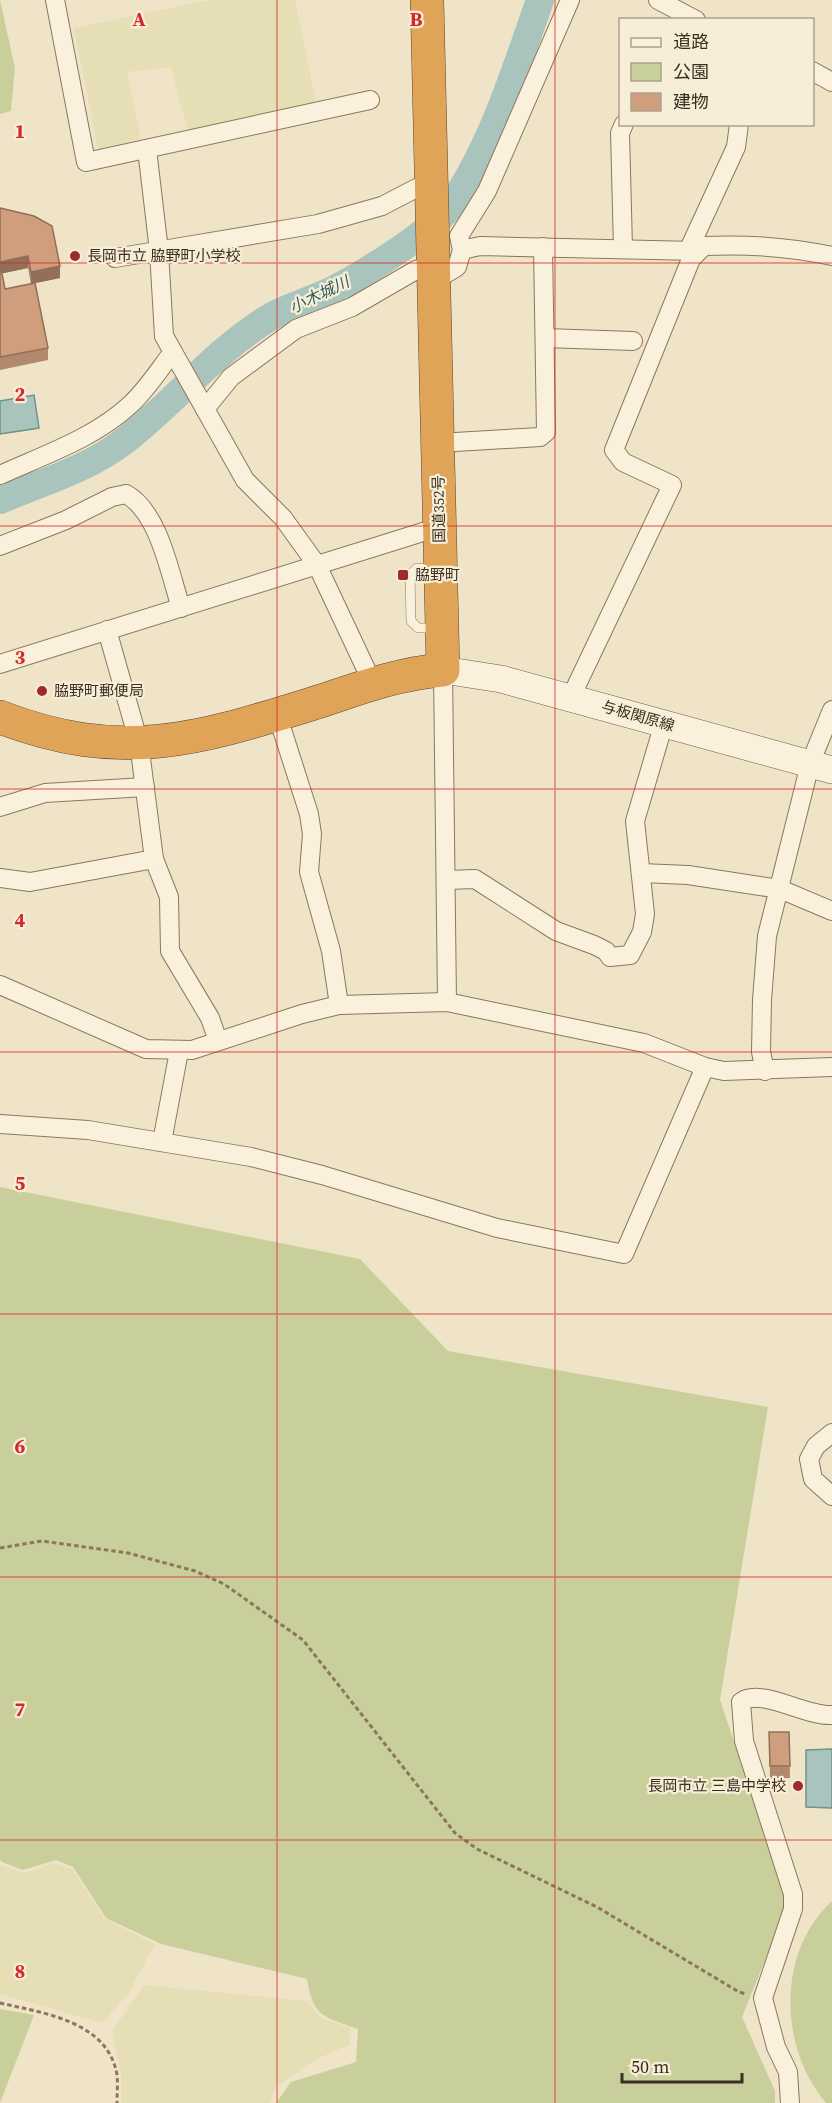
<svg xmlns="http://www.w3.org/2000/svg" width="832" height="2103" font-family="'Source Serif 4','Noto Sans JP',serif">
<style>
.farmland{fill:#e6deb5}
.green{fill:#c9cf9b}
.water{fill:#a9c4bc;stroke:#6f938a;stroke-width:1.5}
.lines{fill:none;stroke-linecap:round;stroke-linejoin:round}
.river{stroke:#a9c4bc;stroke-width:28}
.lane-casing{stroke:#8d765c;stroke-width:10}
.street-casing{stroke:#8d765c;stroke-width:20}
.secondary-casing{stroke:#6f573f;stroke-width:28}
.highway-casing{stroke:#5b4430;stroke-width:34}
.path{stroke:#8d765c;stroke-width:3;stroke-dasharray:4.5 3;stroke-linecap:butt}
.lane{stroke:#faf1dc;stroke-width:9}
.street{stroke:#faf1dc;stroke-width:18}
.secondary{stroke:#faf1dc;stroke-width:27}
.highway{stroke:#e0a458;stroke-width:33}
.wall{fill:#b2896c;fill-rule:evenodd}
.shaded-wall{fill:#916f58}
.building{fill:#cf9f7d;stroke:#916f58;stroke-width:1.5}
.grid{fill:none;stroke:#d62828;stroke-width:1.5;stroke-opacity:0.55}
.poi-dot{fill:#9e2a2b;stroke:#f7eed8;stroke-width:2}
.labels{text-anchor:middle;stroke-width:4.5;stroke-linejoin:round;paint-order:stroke}
.poi-label{font-size:15px;fill:#3d2e20;stroke:#f7eed8;text-anchor:start}
.street-label{font-size:15px;fill:#3d2e20;stroke:#f7eed8}
.water-label{font-size:16px;font-style:italic;fill:#2f5d5a;stroke:#f7eed8}
.grid-label{font-size:20px;text-anchor:middle;font-weight:bold;fill:#d62828;stroke:#f7eed8;stroke-width:4.5;stroke-linejoin:round;paint-order:stroke}
</style>
<rect width="100%" height="100%" fill="#f0e4c8"/>
<g class="farmland">
<path d="M209 0H295L316 102 188 133 171 67 127 72 141 139 98 149 74 28Z"/>
<path d="M55 1863 72 1869 105 1919 155 1944 128 1994 102 2023 0 1994V1865L23 1873Z"/>
<path d="M144 1985 307 2001 321 2018 350 2028V2044L313 2061 275 2088 270 2103H121V2074L112 2031Z"/>
</g>
<g class="green">
<path d="M0 0 15 68 11 111 0 114Z"/>
<path d="M0 1187 360 1259 448 1351 768 1407 720 1700 787 1898 783 1916 742 2017 775 2091V2103H276L291 2082 356 2062 358 2029C325 2017 313 2018 307 1979L161 1944 106 1918 73 1867 56 1860 23 1870 2 1862 0 1860Z"/>
<path d="M832 1901V2103H826C779 2048 776 1952 832 1901Z"/>
<path d="M0 2009 34 2015 0 2103Z"/>
</g>
<g class="water">
<path d="M34 395 39 428 0 434V401Z"/>
<path d="M832 1749V1808L806 1807V1750Z"/>
</g>
<g class="lines">
<path class="river" d="M0 500C40 483 88 469 123 442 175 402 215 350 272 316 290 306 312 300 331 291 362 275 433 232 452 204 493 144 516 68 540 0"/>
<g class="lane-casing">
<path id="lane" d="M436 569 417 568 410 575 411 621 418 628H437"/>
</g>
<g class="street-casing">
<g id="street">
<path d="M55 0 86 162 370 100"/>
<path d="M658 0 696 20"/>
<path d="M812 71 832 82"/>
<path d="M147 149 159 251 164 336 245 480 283 518 317 565 373 684"/>
<path d="M623 248 620 133 624 124"/>
<path d="M689 249 736 147 739 124"/>
<path d="M462 250 480 246 696 251"/>
<path d="M115 258 318 224 382 206 432 180"/>
<path d="M436 275 447 273 457 267 462 250 459 236 487 191 570 0"/>
<path d="M545 338 633 341"/>
<path d="M205 409 231 377 296 329 352 307 416 270 434 265"/>
<path d="M438 443 540 437 546 432 543 247"/>
<path d="M0 475C44 455 95 438 131 404 147 389 159 370 172 353"/>
<path d="M0 546 66 520 112 497 126 494C159 512 170 574 181 608"/>
<path d="M0 664 439 527"/>
<path d="M443 670 447 1002"/>
<path d="M571 697 672 485 623 462 614 450 691 259 704 246C747 244 790 247 832 256"/>
<path d="M277 714 309 814 312 834 309 872 331 951 339 1005"/>
<path d="M0 807 45 793 145 787"/>
<path d="M154 859 169 897 170 951 210 1018 218 1041"/>
<path d="M641 873 688 875 780 889 832 911"/>
<path d="M0 878 30 882 154 859 139 743 107 630"/>
<path d="M446 880 475 879 556 931 594 945 606 951 610 957 630 955 642 932 645 914 635 821 664 723"/>
<path d="M0 985 146 1049 192 1050 302 1014 339 1005 447 1002 644 1043 705 1067 724 1071 832 1067"/>
<path d="M765 1071 761 1052 762 1000 767 936 810 764 832 710"/>
<path d="M0 1124 88 1130 251 1157 322 1175 497 1228 624 1254 705 1067"/>
<path d="M162 1142 179 1051"/>
<path d="M832 1433 816 1446 809 1459 813 1479 832 1496"/>
<path d="M790 2103 788 2072 776 2047 763 1998 793 1909V1894L744 1741 741 1702C760 1687 806 1717 832 1715"/>
</g>
</g>
<g class="secondary-casing">
<path id="secondary" d="M443 670 501 679 832 770"/>
</g>
<g class="highway-casing">
<path id="highway" d="M0 717C125 765 202 738 324 700 363 687 401 673 443 670L427 0"/>
</g>
<g class="path">
<path d="M0 1548 42 1541 128 1553 195 1571 224 1584 303 1640 455 1833 477 1849 597 1907 739 1992 746 1994"/>
<path d="M0 2003C43 2013 108 2021 117 2075 118 2084 117 2094 117 2103"/>
</g>
<use href="#lane" class="lane"/>
<use href="#street" class="street"/>
<use href="#secondary" class="secondary"/>
<use href="#highway" class="highway"/>
</g>
<g class="wall">
<path d="M0 208 60 278 35 283 48 348V360L0 370ZM28 268 31 284 5 289 2 273Z"/>
<path d="M769 1732H789L790 1778 770 1779Z"/>
</g>
<g class="shaded-wall">
<path d="M28 256V268L0 274V262Z"/>
<path d="M60 266V278L31 284V272Z"/>
</g>
<g class="building">
<path d="M0 208 34 216 52 226 60 266 31 272 28 256 0 262Z"/>
<path d="M0 263 5 289 35 283 48 348 0 357Z"/>
<path d="M769 1732H789L790 1766H770Z"/>
</g>
<path class="grid" d="M277 0V2103M555 0V2103M0 263H832M0 526H832M0 789H832M0 1052H832M0 1314H832M0 1577H832M0 1840H832"/>
<g class="poi-dot">
<circle cx="75" cy="256" r="6"/>
<rect x="397" y="569" width="12" height="12" rx="3"/>
<circle cx="42" cy="691" r="6"/>
<circle cx="798" cy="1786" r="6"/>
</g>
<g class="labels">
<g class="poi-label">
<text x="87" y="261">長岡市立 脇野町小学校</text>
<text x="415" y="580">脇野町</text>
<text x="54" y="696">脇野町郵便局</text>
<text x="786" y="1791" text-anchor="end">長岡市立 三島中学校</text>
</g>
<g class="street-label">
<text transform="translate(439 509) rotate(-91)" y="5">国道352号</text>
<text transform="translate(638 716) rotate(16)" y="5">与板関原線</text>
</g>
<g class="water-label">
<text transform="translate(319 294) rotate(-26)" y="6">小木城川</text>
</g>
</g>
<g class="grid-label">
<text x="139" y="26">A</text>
<text x="416" y="26">B</text>
<text x="20" y="138">1</text>
<text x="20" y="401">2</text>
<text x="20" y="664">3</text>
<text x="20" y="927">4</text>
<text x="20" y="1190">5</text>
<text x="20" y="1453">6</text>
<text x="20" y="1716">7</text>
<text x="20" y="1978">8</text>
</g>
<rect x="619" y="18" width="195" height="108" fill="#f7eed8" stroke="#ada18e" stroke-width="1.5"/>
<rect x="631" y="38" width="30" height="9" fill="#faf1dc" stroke="#ada18e" stroke-width="1.5"/>
<text x="673" y="48" font-size="18" fill="#3d2e20">道路</text>
<rect x="631" y="63" width="30" height="18" fill="#c9cf9b" stroke="#ada18e" stroke-width="1.5"/>
<text x="673" y="78" font-size="18" fill="#3d2e20">公園</text>
<rect x="631" y="93" width="30" height="18" fill="#cf9f7d" stroke="#ada18e" stroke-width="1.5"/>
<text x="673" y="108" font-size="18" fill="#3d2e20">建物</text>
<path d="M622 2073v9h120v-9" fill="none" stroke="#3d2e20" stroke-width="3"/>
<text x="631" y="2073" font-size="18" fill="#3d2e20" stroke="#f7eed8" stroke-width="4.5" paint-order="stroke">50 m</text>
</svg>
